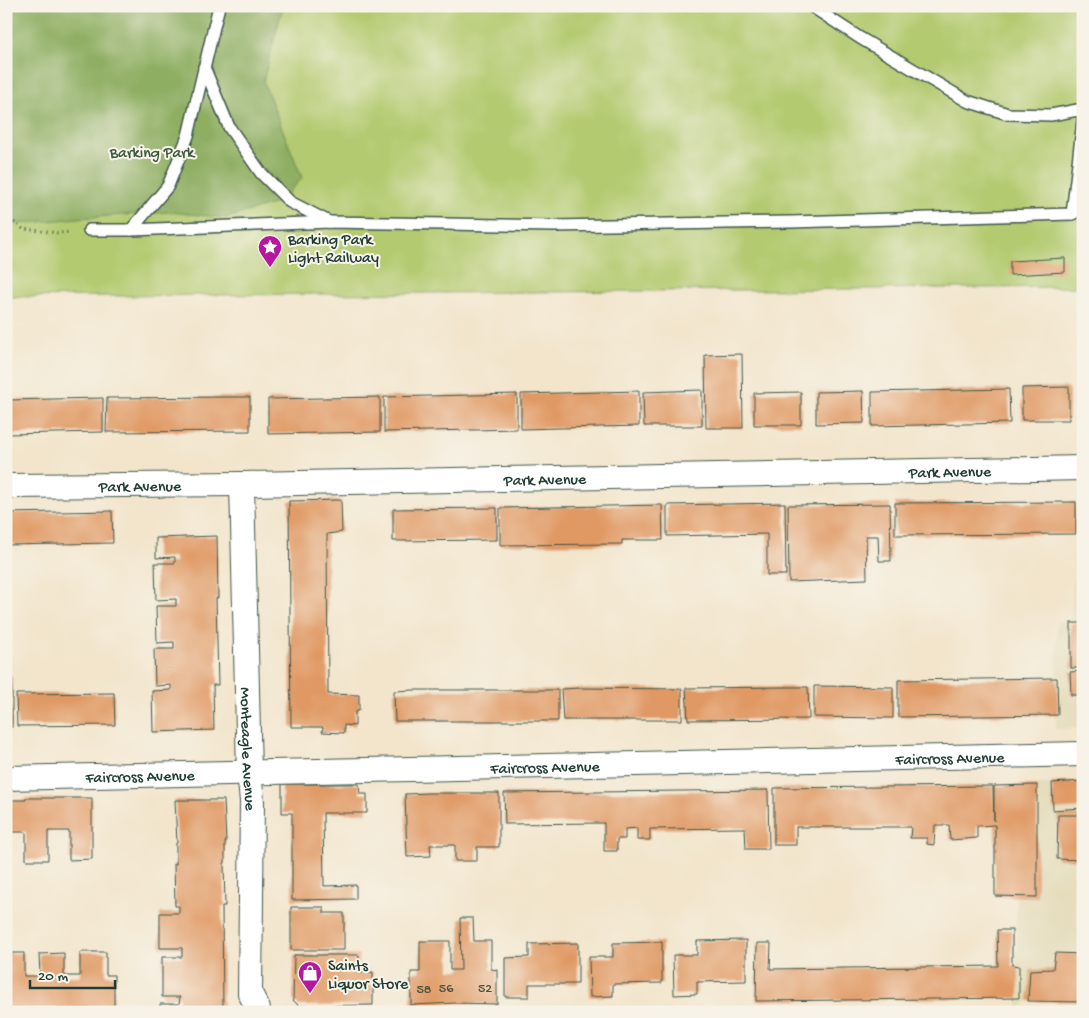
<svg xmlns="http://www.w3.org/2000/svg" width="1089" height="1018" font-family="'Gochi Hand',sans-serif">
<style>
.built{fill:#e4dbba}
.green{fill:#b3ca6f;stroke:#698452}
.forest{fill:#8eae62;stroke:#56764b}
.building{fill:#e09964}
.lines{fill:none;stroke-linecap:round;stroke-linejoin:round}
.lane-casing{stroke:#3f564b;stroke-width:14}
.street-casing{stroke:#3f564b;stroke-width:26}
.path{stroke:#3f564b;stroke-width:3;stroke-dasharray:1 4;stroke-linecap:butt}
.lane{stroke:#fff;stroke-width:11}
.street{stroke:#fff;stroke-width:24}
.labels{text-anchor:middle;stroke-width:4;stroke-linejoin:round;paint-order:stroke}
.number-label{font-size:14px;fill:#4f5440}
.park-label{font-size:16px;fill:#3d5940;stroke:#f7f3e8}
.poi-label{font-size:16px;fill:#1f3d34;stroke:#f7f3e8;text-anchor:start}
.street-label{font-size:16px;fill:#1f3d34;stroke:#f7f3e8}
</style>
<rect width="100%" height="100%" fill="#f7f3e8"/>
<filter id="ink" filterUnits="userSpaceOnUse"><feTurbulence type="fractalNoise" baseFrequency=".02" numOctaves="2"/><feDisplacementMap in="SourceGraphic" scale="10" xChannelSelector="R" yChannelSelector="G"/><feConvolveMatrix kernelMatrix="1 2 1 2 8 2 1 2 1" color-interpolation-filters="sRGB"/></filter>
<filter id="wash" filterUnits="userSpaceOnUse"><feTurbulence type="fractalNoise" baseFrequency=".0096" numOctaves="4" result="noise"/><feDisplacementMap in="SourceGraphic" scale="20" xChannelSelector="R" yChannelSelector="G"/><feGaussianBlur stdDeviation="1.12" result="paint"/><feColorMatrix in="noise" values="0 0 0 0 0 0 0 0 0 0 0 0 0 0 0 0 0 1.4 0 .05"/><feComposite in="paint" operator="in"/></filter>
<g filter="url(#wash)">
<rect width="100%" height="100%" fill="#f2e5cc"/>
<g class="built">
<path d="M1079 489H1083V728L1056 729 1057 622 1071 623Z"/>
<path d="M1083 781V1002L1028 1001 1018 1009 1016 896H995L994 786 1037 785Z"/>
</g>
<path class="green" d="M6 6H1083V225L1081 226 1079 234 1077 287 6 297Z"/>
<path class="forest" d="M6 6H283L263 81 302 178 280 202 226 218 170 212 78 218 6 225Z"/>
<g id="blocks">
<g class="building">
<path d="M1065 258V272L1010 275V261Z"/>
<path d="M742 354 743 428H706L705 355Z"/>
<path d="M1069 387V420H1022V388Z"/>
<path d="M1009 389 1010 423 872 426V392Z"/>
<path d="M702 390V426H644L643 392Z"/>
<path d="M639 391V426L521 429V394Z"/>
<path d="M863 391 864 423 816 424V392Z"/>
<path d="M801 392V425H754V393Z"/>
<path d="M517 394V429L384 432V397Z"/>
<path d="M229 397H250V431L106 432 107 398Z"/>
<path d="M380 397V432L268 434V399Z"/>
<path d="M103 398V432L6 434V400Z"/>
<path d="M341 500 342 532 327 534 328 694 359 695V710L355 712V726L344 725V733L322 732 323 727H291L289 501Z"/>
<path d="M1076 502V534L895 535V503Z"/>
<path d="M785 503 786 575H767V534L667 536V505Z"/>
<path d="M890 504 891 561H879L878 536H866L867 579 789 582 788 505Z"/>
<path d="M662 505 663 540H622V544L500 545V508Z"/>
<path d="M497 508V540L393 541V509Z"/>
<path d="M112 511 113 543 6 545V513Z"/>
<path d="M217 536 218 598H216L218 685H213L214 730 153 732 152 691 171 690V685L155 686 154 649H174V642L157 643 156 606H176V599L156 600 155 563H175V557L156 558V538Z"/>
<rect x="1071" y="623" width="12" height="45"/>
<path d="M1083 671V695H1071L1070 672Z"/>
<rect x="6" y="676" width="6" height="51"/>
<path d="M1057 678 1058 715 898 717V680Z"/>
<path d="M814 686 893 687V718L814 717Z"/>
<path d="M788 687H808L809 719 688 720 686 688Z"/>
<path d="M581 688 682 689V720H563L561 689Z"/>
<path d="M414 690H558V721H395L394 691Z"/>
<path d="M114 693 115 725 17 726 16 694Z"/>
<path d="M1083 781V808L1053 810 1052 783Z"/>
<path d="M282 784H359L360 794H367V813H323L324 886 356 885V899L292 900V813H282Z"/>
<path d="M1037 785V897L995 896V825L977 826V838L950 840 949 825H935L934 845 927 844V838H910L911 827H796V845H774V788L993 786 994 821V786Z"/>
<path d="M768 790 769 849H746L745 828 650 829V840H637V828L625 829V839H617V851H604V823L505 824 504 793Z"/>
<path d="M429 793H499V847H477V861H455V845H430L431 856 407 857 405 794Z"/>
<path d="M26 798H92V859L69 860V831H48V860H26V832H6V800H26Z"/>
<path d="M175 800H224L226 842H225V863H224L225 906H222L223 1012H160V1004H179L180 997H162V957H182V948H160V913H179V906H175L174 864H176V843H177Z"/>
<path d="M1058 815H1083V860L1057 859Z"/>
<path d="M291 907H324V913H344V950H291Z"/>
<path d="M460 918H473L474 941H491V969L497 970V1004L456 1003 411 1005V972H420V941H450V970H461Z"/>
<path d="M997 930H1012V965L1019 966V998L756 1001 757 943H771L770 969 998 966Z"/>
<path d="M746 940V981L697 982V994L674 995 673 955H697V941Z"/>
<path d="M662 942V983L613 984V996L590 997 589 957H613V943Z"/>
<path d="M578 943V984H529V997H505V958L529 957V944Z"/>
<path d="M80 952H106V975H114V1008L6 1010V953H24V976H40L39 954 64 953V976H80Z"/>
<path d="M1055 953 1083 954V1002L1028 1001 1030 970 1053 969Z"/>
<path d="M294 955H359V973L373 972V1005L299 1006 293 1000Z"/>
</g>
</g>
</g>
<g filter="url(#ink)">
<use href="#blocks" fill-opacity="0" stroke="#3f564b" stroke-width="1"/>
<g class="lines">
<g class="lane-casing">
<g id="lane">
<path d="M811 6 860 38 967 101 1008 114 1051 115 1083 109"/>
<path d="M204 67 229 127 261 173 290 202 329 222"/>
<path d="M1072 214 1083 120"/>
<path d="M89 230H131L168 186 188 136 219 6"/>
<path d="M131 230 330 222 552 226 791 222 1072 214 1083 209"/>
</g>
</g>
<g class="street-casing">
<g id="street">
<path id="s1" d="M242 484 249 773 252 801 250 993 258 1009V1012"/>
<path id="s2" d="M6 486 242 484 1083 468"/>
<path id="s3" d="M6 778 1083 754"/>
</g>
</g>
<path class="path" d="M6 216 23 229 59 233 71 232"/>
<use href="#lane" class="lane"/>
<use href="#street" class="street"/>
</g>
</g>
<defs>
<g id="sight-pin" transform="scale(1.25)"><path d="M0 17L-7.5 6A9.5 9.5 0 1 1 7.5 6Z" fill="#b5179e" stroke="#f7f3e8"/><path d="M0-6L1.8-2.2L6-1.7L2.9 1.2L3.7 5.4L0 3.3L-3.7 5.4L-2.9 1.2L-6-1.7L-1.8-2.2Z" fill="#fff"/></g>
<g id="shop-pin" transform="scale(1.25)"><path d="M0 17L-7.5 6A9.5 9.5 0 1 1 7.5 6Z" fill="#b5179e" stroke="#f7f3e8"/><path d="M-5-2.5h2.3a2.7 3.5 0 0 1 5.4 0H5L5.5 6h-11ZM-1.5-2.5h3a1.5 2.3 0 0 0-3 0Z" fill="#fff"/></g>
</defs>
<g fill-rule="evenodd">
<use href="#sight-pin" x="270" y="247"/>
<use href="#shop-pin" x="310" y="973"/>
</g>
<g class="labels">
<g class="number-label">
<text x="446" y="992">56</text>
<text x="485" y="992">52</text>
<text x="424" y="993">58</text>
</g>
<g class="park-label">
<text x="152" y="157">Barking Park</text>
</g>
<g class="poi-label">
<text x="288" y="244">Barking Park<tspan x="288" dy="18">Light Railway</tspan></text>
<text x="328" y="970">Saints<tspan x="328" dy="18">Liquor Store</tspan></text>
</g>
<g class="street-label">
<text dy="6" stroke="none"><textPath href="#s2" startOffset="944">Park Avenue</textPath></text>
<text dy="6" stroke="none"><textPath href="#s2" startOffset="539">Park Avenue</textPath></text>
<text dy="6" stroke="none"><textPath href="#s2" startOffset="134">Park Avenue</textPath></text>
<text dy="6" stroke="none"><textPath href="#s1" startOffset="265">Monteagle Avenue</textPath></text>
<text dy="6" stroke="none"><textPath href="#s3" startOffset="944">Faircross Avenue</textPath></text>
<text dy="6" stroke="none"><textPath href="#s3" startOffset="539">Faircross Avenue</textPath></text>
<text dy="6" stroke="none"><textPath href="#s3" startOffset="134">Faircross Avenue</textPath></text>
</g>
</g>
<rect width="1089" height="1018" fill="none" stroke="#f7f3e8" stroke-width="25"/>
<path d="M30 980v8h85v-8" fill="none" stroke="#1f3d34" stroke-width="2.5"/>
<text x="38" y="980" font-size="15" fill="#1f3d34" stroke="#f7f3e8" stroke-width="4" paint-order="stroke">20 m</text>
</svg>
